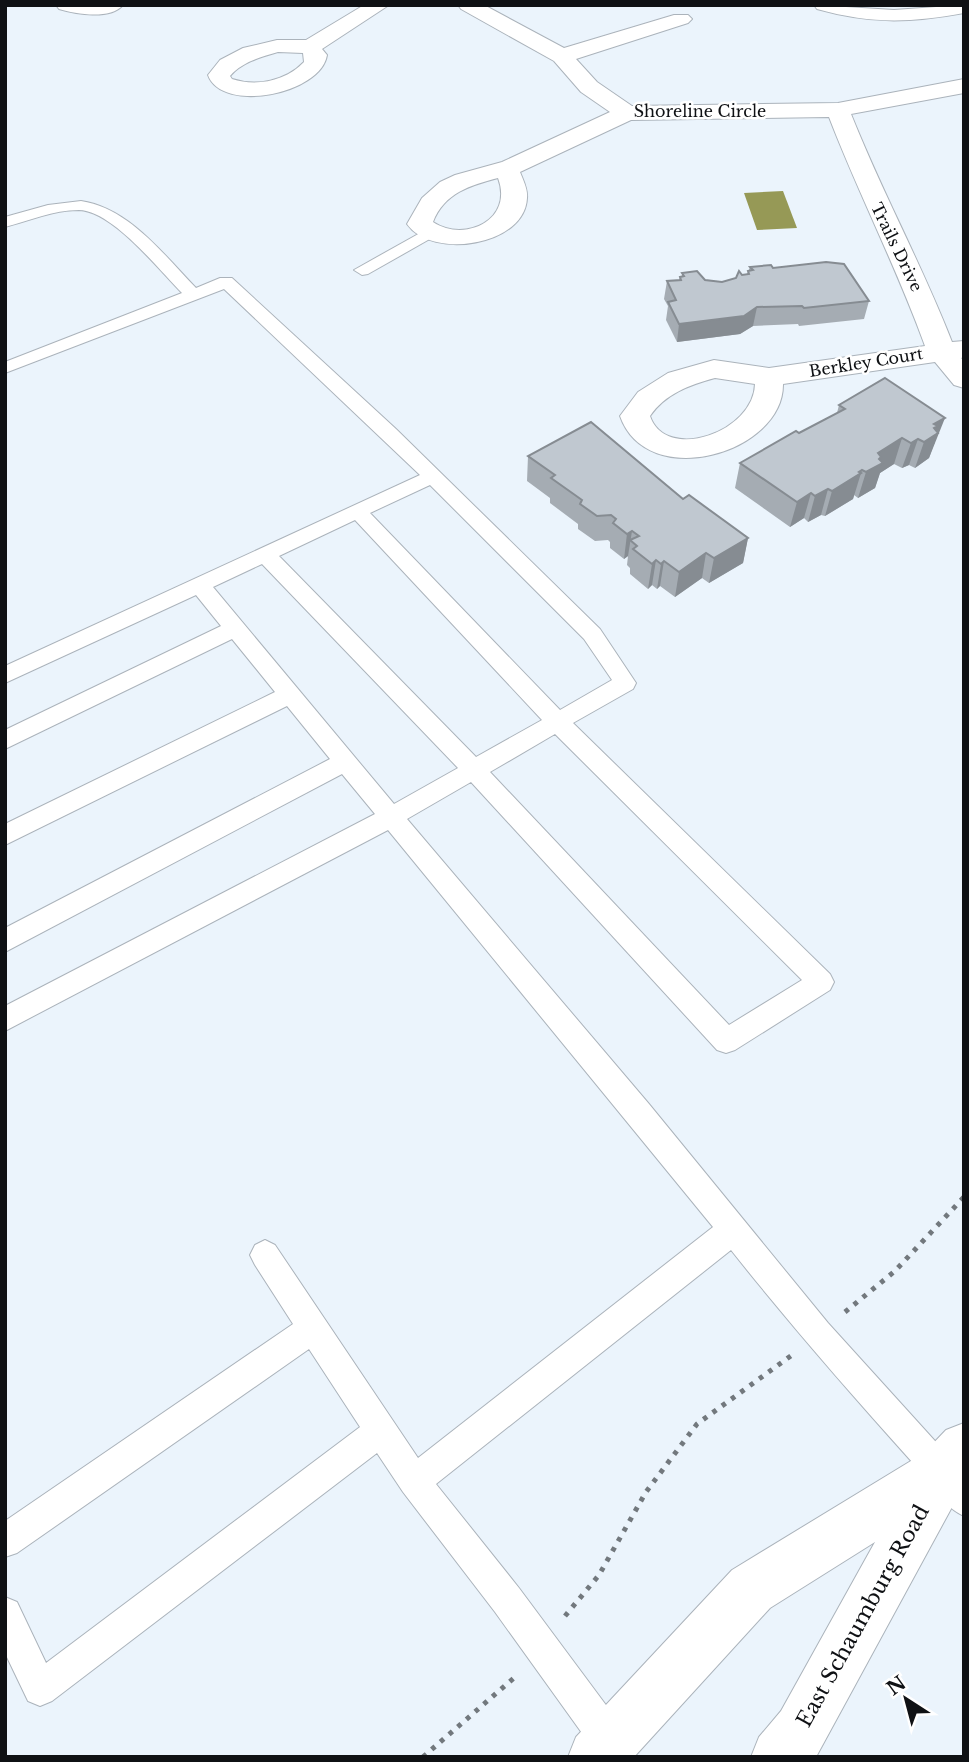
<svg xmlns="http://www.w3.org/2000/svg" width="969" height="1762" font-family="'Libre Baskerville',serif">
<style>
.water{fill:#969956}
.lines{fill:none;stroke-linecap:round;stroke-linejoin:round}
.lane-casing{stroke:#abb3bb;stroke-width:2}
.street-casing{stroke:#abb3bb;stroke-width:2}
.secondary-casing{stroke:#abb3bb;stroke-width:2}
.path{stroke:#72787d;stroke-width:5;stroke-dasharray:4.5 7;stroke-linecap:butt}
.lane{fill:#fff;fill-rule:evenodd}
.street{fill:#fff;fill-rule:evenodd}
.secondary{fill:#fff;fill-rule:evenodd}
.wall{fill:#a5acb3}
.shaded-wall{fill:#868c92}
.building{fill:#c0c8d0;stroke:#868c92;stroke-width:2}
.labels{text-anchor:middle;stroke-width:5;stroke-linejoin:round;paint-order:stroke}
.far-street-label{font-size:16px;fill:#0f1114;stroke:#fff}
.near-street-label{font-size:21px;fill:#0f1114;stroke:#fff}
</style>
<rect width="100%" height="100%" fill="#ebf4fc"/>
<path class="water" d="M783 191 797 228 757 230 744 193Z"/>
<g class="lines">
<g class="lane-casing">
<g id="lane">
<path d="M81 201C129 208 164 255 196 288L220 278H232L396 429 600 629 636 683 633 689 573 723 830 974 834 982 830 990 735 1050 726 1053 717 1050 471 782 407 819 649 1104 828 1323 964 1473V1516C943 1507 928 1480 913 1463 850 1393 789 1323 731 1250L436 1484 519 1588 623 1728 628 1741 623 1754 615 1757 597 1754 495 1612 403 1492 377 1453 52 1701 40 1706 28 1701 5 1653V1597L17 1602 46 1663 360 1427 309 1349 17 1553 5 1557V1521L293 1324 255 1265 250 1255 255 1245 265 1240 275 1245 418 1458 713 1227 388 830 5 1031V1006L375 814 342 774 5 952V928L330 759 287 706 5 845V824L275 692 232 639 5 749V730L221 626 196 595 5 683V666L420 475 224 289 5 373V362L182 293C159 270 113 211 79 210 53 210 29 221 5 227V217L48 205ZM430 485 584 639 612 680 560 710 370 513ZM355 520 542 720 476 757 279 556ZM262 564 458 768 394 804 213 587ZM555 734 802 980 729 1025 490 772Z"/>
<path d="M429 228 435 230 437 233 435 236 368 274 362 275 354 270Z"/>
</g>
</g>
<g class="street-casing">
<g id="street">
<path d="M56 5H123C110 20 76 14 59 9Z"/>
<path d="M364 5H389L322 49 327 55C321 94 222 114 208 75L220 60 243 48 277 40H306ZM278 52 303 53 304 62C286 81 256 87 232 79L230 76C242 62 261 57 278 52Z"/>
<path d="M458 5H484L564 48 674 15H688L692 19 688 23 576 59 597 82 632 106 838 103 964 79V93L851 114C882 192 922 265 952 342L964 341V357L961 358 964 361V388L954 385 935 362 783 384C784 453 647 493 620 416L638 392 668 373 714 360 769 368 925 346C897 268 859 195 829 117L631 120 520 172C523 180 528 189 527 198 525 246 432 260 407 224L422 198 440 182 455 175 502 162 610 112 581 92 554 61 461 9ZM498 178C514 220 465 243 433 222 444 193 471 185 498 178ZM715 378 755 384C754 432 666 463 650 416 665 394 689 385 715 378Z"/>
<path d="M814 5 894 10 964 5V13C909 23 871 24 817 9Z"/>
</g>
</g>
<g class="secondary-casing">
<path id="secondary" d="M964 1423V1485L816 1757H751L759 1737 781 1711 875 1542 770 1608 634 1757H568L576 1737 732 1570 924 1453 946 1430Z"/>
</g>
<g class="path">
<path d="M845 1312 895 1271 964 1197"/>
<path d="M565 1616 599 1575 646 1492 697 1424 792 1355"/>
<path d="M423 1757 515 1677"/>
</g>
<use href="#lane" class="lane"/>
<use href="#street" class="street"/>
<use href="#secondary" class="secondary"/>
</g>
<g class="wall">
<path d="M750 267 773 268 869 301 864 319 799 326 798 324 753 326 740 334 677 342 666 320 668 306 664 299 667 281 679 280 680 277H682V273L705 280 722 282 736 278 742 275 747 274Z"/>
<path d="M839 405 935 443 934 444 929 458 915 468 909 465 902 468 894 464 880 473 875 488 858 498 854 495 853 499 825 516 821 515 808 522 804 518 790 527 735 488 740 463 837 413Z"/>
<path d="M528 456 683 499 748 538 743 563 709 583 702 578 675 597 660 586 657 589 652 585 648 589 630 574V568L627 565 628 556 624 559 610 548V542L608 540 595 541 578 529V524L550 503V498L527 481Z"/>
</g>
<g class="shaded-wall">
<path d="M757 307 753 326 740 334 677 342 679 324Z"/>
<path d="M945 418 929 458 915 468 924 442 934 424Z"/>
<path d="M902 438 894 464 880 473 875 488 858 498 866 472 878 453Z"/>
<path d="M918 439 909 465 902 468 911 443Z"/>
<path d="M862 470 853 499 825 516 832 491Z"/>
<path d="M828 489 821 515 808 522 815 496Z"/>
<path d="M811 493 804 518 790 527 797 502Z"/>
<path d="M632 531 628 556 624 559 627 534Z"/>
<path d="M748 538 743 563 709 583 714 558Z"/>
<path d="M706 553 702 578 675 597 679 572Z"/>
<path d="M656 560 652 585 648 589 652 564Z"/>
<path d="M664 561 660 586 657 589 661 564Z"/>
</g>
<g class="building">
<path d="M826 262 844 264 869 301 804 308 802 306 757 307 744 316 679 324 668 302 676 300 667 281 681 280 680 277 684 276 682 273 697 271 705 280 722 282 736 278 739 271 742 275 749 274 748 271 753 270 750 267 771 265 773 268Z"/>
<path d="M885 378 945 418 934 424 938 426 934 428 938 433 924 442 918 439 911 443 902 438 878 453 881 457 879 459 883 463 866 472 862 470 859 472 861 473 832 491 828 489 815 496 811 493 797 502 740 463 796 431 799 433 845 409 839 405Z"/>
<path d="M591 422 683 499 689 495 748 538 714 558 706 553 679 572 664 561 661 564 656 560 652 564 633 549 637 546 630 540 639 536 632 531 627 534 613 523 616 519 611 515 597 516 580 504 582 500 551 478 555 475 528 456Z"/>
</g>
<g class="labels">
<g class="far-street-label">
<text x="700" y="117">Shoreline Circle</text>
<text transform="translate(897 247) rotate(64)" y="6">Trails Drive</text>
<text transform="translate(866 362) rotate(-9)" y="6">Berkley Court</text>
</g>
<g class="near-street-label">
<text transform="translate(863 1616) rotate(-61)" y="7">East Schaumburg Road</text>
</g>
</g>
<rect width="969" height="1762" fill="none" stroke="#0f1114" stroke-width="14"/>
<g transform="translate(906 1699) rotate(324)" stroke="#ffffff" stroke-width="5" paint-order="stroke">
<path d="M0-5L12 26L0 18L-12 26Z" fill="#0f1114"/>
<text y="-10" font-size="19" font-weight="bold" text-anchor="middle" fill="#0f1114">N</text>
</g>
</svg>
